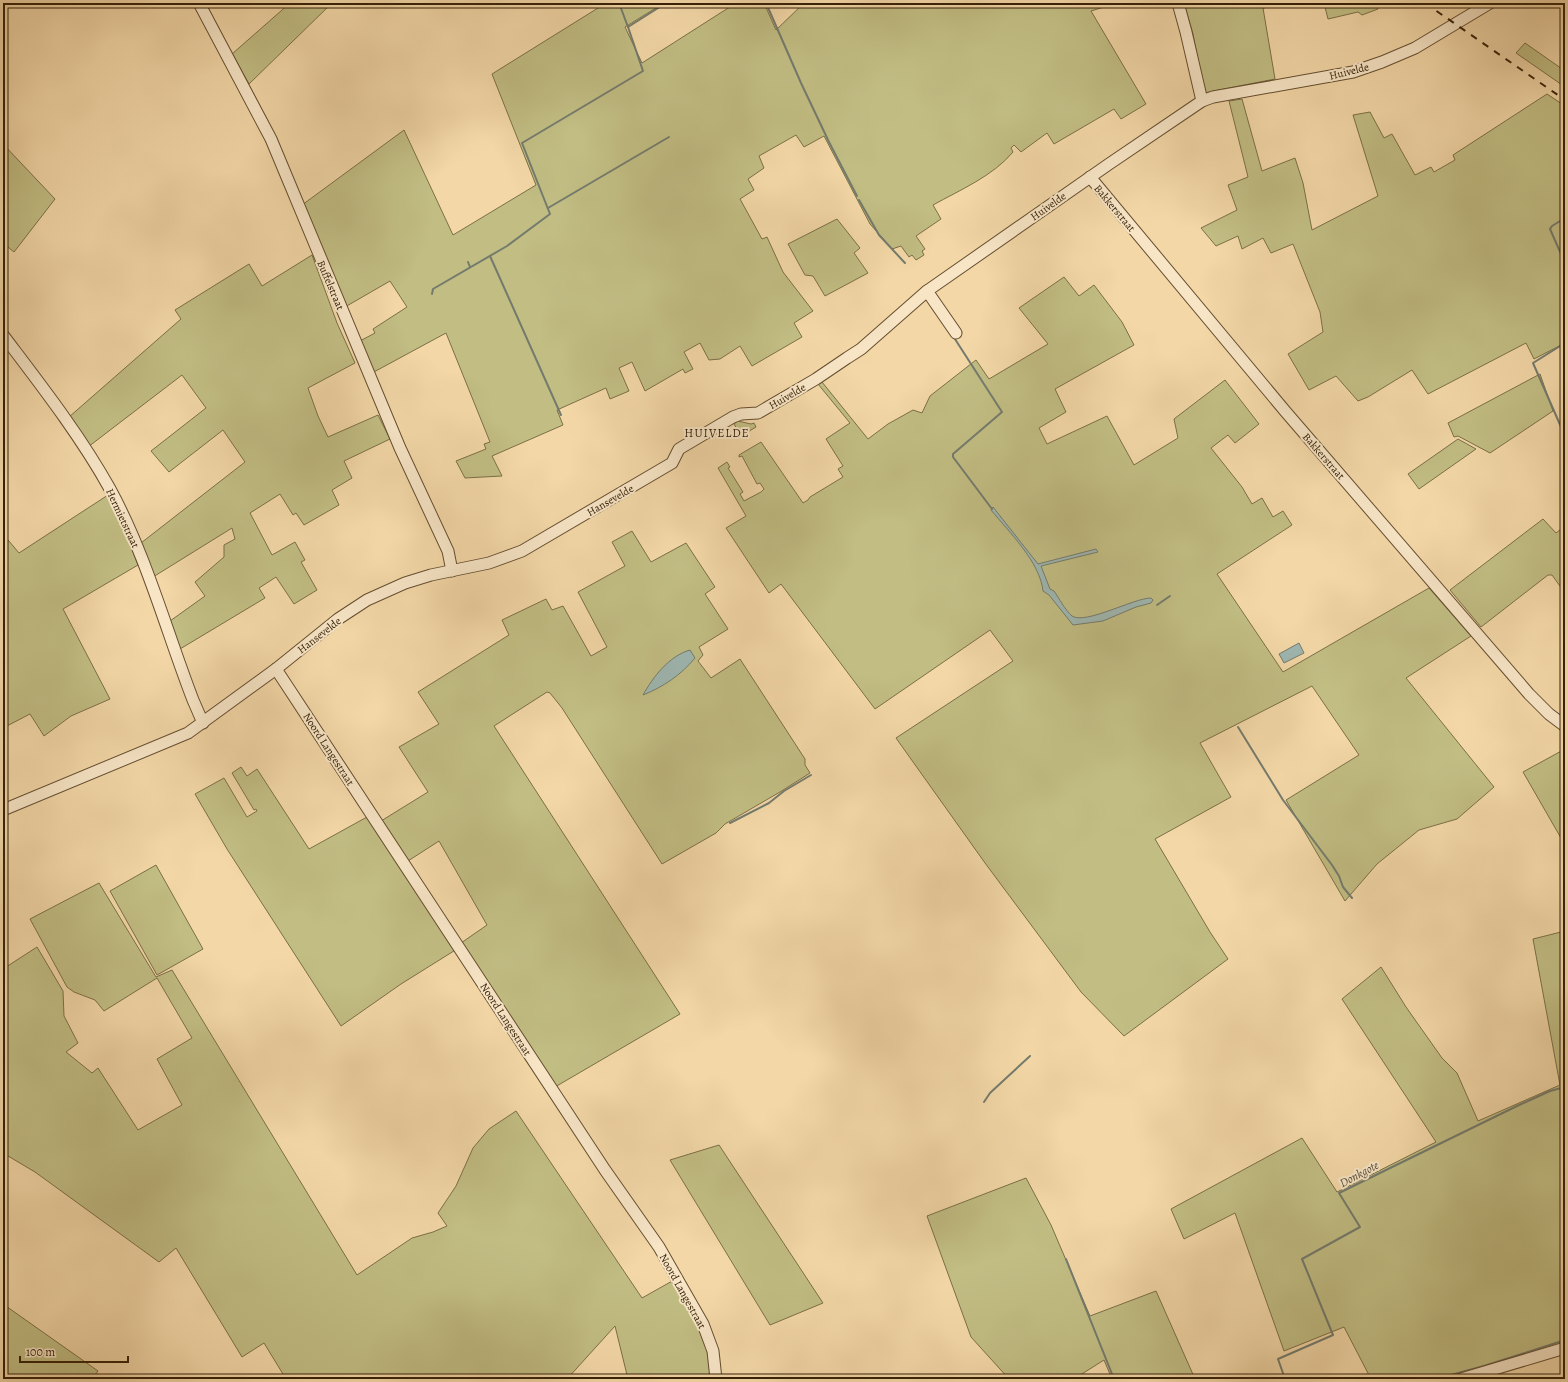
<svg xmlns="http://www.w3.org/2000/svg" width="1568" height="1382" font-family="Alegreya,serif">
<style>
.green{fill:#c1bd83;stroke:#7c6f46}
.water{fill:#9eb7b1;stroke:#747b6d}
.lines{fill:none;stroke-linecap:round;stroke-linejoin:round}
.stream{stroke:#747b6d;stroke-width:2}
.minor-casing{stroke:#654e30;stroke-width:13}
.minor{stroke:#f7e5c6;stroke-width:11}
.rail{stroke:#362108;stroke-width:2;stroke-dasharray:7 7;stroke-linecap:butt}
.labels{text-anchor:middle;stroke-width:4;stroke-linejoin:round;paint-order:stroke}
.street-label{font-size:11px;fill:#362108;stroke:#f7e5c6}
.neighbourhood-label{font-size:12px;letter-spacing:1px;fill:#362108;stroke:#f7e5c6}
.water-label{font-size:12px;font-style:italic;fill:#554e3b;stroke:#f7e5c6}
</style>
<rect width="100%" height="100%" fill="#f3d7a7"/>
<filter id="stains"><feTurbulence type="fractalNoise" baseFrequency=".005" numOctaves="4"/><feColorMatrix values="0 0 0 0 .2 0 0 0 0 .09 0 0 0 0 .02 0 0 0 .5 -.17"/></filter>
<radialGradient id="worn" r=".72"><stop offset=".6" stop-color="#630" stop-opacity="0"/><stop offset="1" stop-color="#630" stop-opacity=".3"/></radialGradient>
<g class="green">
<path d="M290 3H332L249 84 232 54Z"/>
<path d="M606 3H664L625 27 642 63 736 3H764L776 30 804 3H1117L1091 11 1146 104 1121 119 1114 109 1054 144 1047 133 1021 152 1014 145 1011 148 1013 152C993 176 960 190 933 205L941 219 916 236 925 249 922 251 924 255 916 260 912 255 909 257 901 246 892 249 870 224 824 136 804 147 796 135 759 156 764 168 748 179 754 190 740 199 762 239 767 237 783 272 813 311 794 323 802 337 752 366 740 346 720 359 709 360 700 343 684 352 693 369 685 373 683 369 645 391 632 362 619 368 629 391 610 399 606 388 557 410 563 425 492 456 502 476 465 478 456 461 486 449 484 444 490 442 446 333 372 373 358 342 375 333 373 329 407 307 390 281 345 307 302 205 404 130 453 235 536 185 492 74Z"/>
<path d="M1184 3H1295L1263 8 1275 79 1204 93 1193 34Z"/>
<path d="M1324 3H1376L1378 9 1362 15 1358 12 1328 19Z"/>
<path d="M1525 43 1565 71V87L1516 53Z"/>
<path d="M1547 94 1565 106V343L1534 359 1526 343 1428 394 1412 370 1368 397 1358 401 1336 376 1309 390 1288 354 1323 332 1320 312 1293 244 1271 253 1263 238 1242 249 1238 236 1216 246 1201 228 1237 210 1228 185 1248 177 1229 101 1242 99 1262 171 1295 158 1303 183 1312 230 1378 196 1353 115 1370 112 1384 138 1392 134 1415 175 1431 167 1434 172 1455 160 1453 155Z"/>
<path d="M3 144 55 199 14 252 3 243Z"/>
<path d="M837 219 860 248 854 253 868 273 825 296 813 276 805 275 788 244Z"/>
<path d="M312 255 337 323 355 363 308 388 318 416 328 437 378 415 390 439 344 461 352 478 332 490 339 505 304 525 296 513 293 515 280 494 250 513 272 555 295 542 305 560 301 562 317 590 294 604 276 577 259 588 265 598 180 649 170 621 205 596 195 582 224 557V545L235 539 232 528 153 577 141 543 245 462 223 430 169 472 151 451 206 408 182 375 88 447 69 417 181 319 175 310 249 264 262 286Z"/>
<path d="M1064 277 1079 296 1094 285 1122 322 1134 345 1055 389 1066 412 1039 428 1047 444 1107 416 1134 465 1178 438 1174 419 1225 380 1259 424 1235 443 1228 435 1211 448 1242 487 1252 504 1262 498 1273 517 1283 511 1292 525 1217 574 1283 672 1429 588 1471 636 1406 678 1494 787 1457 819 1419 830 1377 864 1345 901 1286 800 1359 755 1312 686 1200 743 1231 797 1155 839 1210 932 1228 959 1124 1036 1081 992 985 863 896 738 1013 661 990 630 875 709 781 584 769 593 726 528 746 516 718 468 727 462 730 467 728 468 743 492 740 494 744 501 761 492 764 489 760 483 757 484 742 456 739 457V455L761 442 803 503 808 500 810 497 843 477 838 469 843 466 826 439 850 423 818 384 822 382 868 439 888 424 913 410 922 413 930 396 976 360 989 379 1048 344 1019 308Z"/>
<path d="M1540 374 1553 411 1490 453 1458 436 1454 437 1448 423Z"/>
<path d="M738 421 751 424 754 423 756 427 741 436 734 424Z"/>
<path d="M1458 439 1476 449 1419 489 1408 474Z"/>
<path d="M108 495 127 536 138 565 63 609 110 699 71 716 44 736 30 714 3 728V534L19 553Z"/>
<path d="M1543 519 1556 533 1565 526V593L1552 575H1548L1481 627 1450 590Z"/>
<path d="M632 531 651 562 686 543 715 587 705 594 728 629 699 647 703 655 698 661 711 678 740 659 805 759V765L810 773 780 792 725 824 716 833 662 864 562 708 550 693 547 692 494 726 680 1014 555 1087 461 943 487 925 439 841 408 861 381 821 428 792 399 747 439 724 418 692 509 635 502 620 546 599 552 610 563 606 591 656 607 647 578 592 625 566 612 542Z"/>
<path d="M1565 749V845L1523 772Z"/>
<path d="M241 767 247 776 257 769 309 849 367 817 457 949 401 984 341 1026 227 849 195 794 224 778 247 817 257 811 256 809 254 810 232 773Z"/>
<path d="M156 865 203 949 157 975 110 891Z"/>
<path d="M99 883 156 977 172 970 357 1275 412 1238 433 1232 447 1226 438 1213 456 1186 473 1148 489 1129 516 1111 642 1298 674 1280 693 1313 709 1348 713 1379H628L615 1326 567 1379H286L264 1343 242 1357 176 1248 159 1262 35 1172 3 1153V969L37 947 63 991 64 1016 78 1043 66 1052 92 1073 98 1068 138 1130 182 1105 157 1059 192 1038 157 978 104 1011 95 1000 74 992 67 987 30 919Z"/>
<path d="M1565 931V1340L1484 1366 1436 1379H1371L1344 1327 1284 1351 1235 1213 1184 1239 1171 1209 1302 1138 1337 1192 1436 1142 1342 999 1381 967 1406 1007 1442 1058 1457 1073 1478 1121 1560 1085 1533 939Z"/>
<path d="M719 1145 823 1303 770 1325 670 1160Z"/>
<path d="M1026 1178 1051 1225 1090 1316 1156 1291 1195 1379H1112L1104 1360 1074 1379H1009L971 1337 927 1216Z"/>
<path d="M3 1304 98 1371 92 1379H3Z"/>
</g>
<g class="water">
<path d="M993 507 1038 564 1096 549 1098 552 1041 566 1050 589 1054 591C1059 598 1065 610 1072 616 1085 625 1134 598 1151 598L1153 600 1151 603 1136 607 1103 621 1073 625 1049 595 1043 591C1040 562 1009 532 991 510Z"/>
<path d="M1299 643 1304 653 1284 663 1279 654Z"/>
<path d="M690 650 695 658C681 675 663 687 643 695 653 677 669 656 690 650Z"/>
</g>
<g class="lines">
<g class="stream">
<path d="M619 3 628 27"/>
<path d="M766 3 801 83 829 142 857 196"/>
<path d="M859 200 879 235 905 263"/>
<path d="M548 208 669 137"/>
<path d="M1565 218 1552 226 1550 229 1565 263"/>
<path d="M490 256 561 415"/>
<path d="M468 262 470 267"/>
<path d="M432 294 433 289 507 246 550 214 522 143 643 71 628 27 666 3"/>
<path d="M953 336 1002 412 953 454V457L992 509"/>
<path d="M1565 343 1533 363 1565 436"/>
<path d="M1157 605 1170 596"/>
<path d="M1238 727 1283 800 1332 865 1339 876 1343 887 1352 898"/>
<path d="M730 823 769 803 784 791 811 775"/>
<path d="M984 1102 990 1093 1030 1056"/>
<path d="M1066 1259 1114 1379"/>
<path d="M1285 1379 1278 1359 1333 1335 1302 1259 1360 1227 1339 1193 1517 1106 1550 1091 1565 1087"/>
<path d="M1436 1379 1484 1366 1562 1341"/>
</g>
<g class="minor-casing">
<g id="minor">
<path d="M199 3 271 139 400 448 448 551 452 571"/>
<path d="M1178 3 1186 32 1202 101"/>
<path d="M1090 177 1285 411 1529 694 1549 714 1565 726"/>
<path d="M927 291 956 333"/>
<path d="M3 335C40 384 80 435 110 489 146 555 166 630 193 700L203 723"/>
<path d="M276 669 605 1170 659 1247 703 1324 713 1351 716 1379"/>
<path d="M3 810 188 733 276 669 338 619 367 600 405 583 431 575 489 563 522 551 672 463 679 449 733 417 741 414 758 413 816 379 847 358 861 349 927 291 1109 164 1202 101 1213 97 1353 72 1382 62 1415 48 1490 3"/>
<path d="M1461 1379 1565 1348"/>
</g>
</g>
<use href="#minor" class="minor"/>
<path class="rail" d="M1425 3 1565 100"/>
</g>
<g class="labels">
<g class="street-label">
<text transform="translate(1349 71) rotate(-14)" y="4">Huivelde</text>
<text transform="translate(1048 206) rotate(-35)" y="4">Huivelde</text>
<text transform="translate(1115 208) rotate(50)" y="4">Bakkerstraat</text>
<text transform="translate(331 285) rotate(67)" y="4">Buffelstraat</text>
<text transform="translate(787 396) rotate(-30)" y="4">Huivelde</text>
<text transform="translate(1324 456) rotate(49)" y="4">Bakkerstraat</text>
<text transform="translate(610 500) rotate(-30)" y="4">Hansevelde</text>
<text transform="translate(123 518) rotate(65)" y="4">Hermietstraat</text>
<text transform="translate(319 635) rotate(-38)" y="4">Hansevelde</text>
<text transform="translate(329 749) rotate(57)" y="4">Noord Langestraat</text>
<text transform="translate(506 1019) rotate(57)" y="4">Noord Langestraat</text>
<text transform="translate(683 1291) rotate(61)" y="4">Noord Langestraat</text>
</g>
<g class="neighbourhood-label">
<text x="717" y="437">HUIVELDE</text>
</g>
<g class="water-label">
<text transform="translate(1359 1174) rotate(-28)" y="4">Donkgote</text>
</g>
</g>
<rect width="1568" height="1382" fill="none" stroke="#f3d7a7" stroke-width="16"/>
<rect x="4" y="4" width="1560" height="1374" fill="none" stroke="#362108" stroke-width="2"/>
<rect x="8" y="8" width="1552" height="1366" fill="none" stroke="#362108"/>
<path d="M20 1356v6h108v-6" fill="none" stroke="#362108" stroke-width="2"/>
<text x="26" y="1356" font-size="12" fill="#362108" stroke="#f7e5c6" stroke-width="3" paint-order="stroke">100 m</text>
<rect width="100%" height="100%" filter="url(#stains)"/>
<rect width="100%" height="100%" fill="url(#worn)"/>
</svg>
